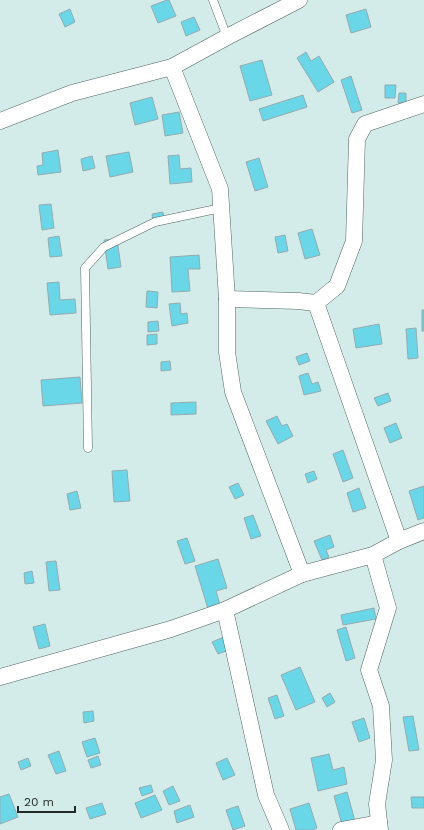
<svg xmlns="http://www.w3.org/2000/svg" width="424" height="830" font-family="'Work Sans',sans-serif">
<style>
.building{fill:#69d7e8;stroke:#94abaf}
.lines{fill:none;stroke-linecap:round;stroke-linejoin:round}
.service-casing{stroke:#516663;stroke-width:9}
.minor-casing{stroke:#516663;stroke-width:17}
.service{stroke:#fff;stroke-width:8}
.minor{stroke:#fff;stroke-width:16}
</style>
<rect width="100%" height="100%" fill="#d4ece9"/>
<g class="building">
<path d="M167 0H169L176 16 158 23 151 6Z"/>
<path d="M70 9 75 22 65 27 59 14Z"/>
<path d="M366 9 371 27 351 33 346 15Z"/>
<path d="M194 17 200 30 186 36 181 22Z"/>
<path d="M306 52 311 61 319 56 334 82 318 92 297 58Z"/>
<path d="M262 60 272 95 250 101 240 66Z"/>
<path d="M351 76 362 110 352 113 341 80Z"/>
<path d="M385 85H396L395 98H385Z"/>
<path d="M399 93H406V102L398 103Z"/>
<path d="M303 95 307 107 263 121 259 109Z"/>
<path d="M152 97 158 119 135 125 130 103Z"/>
<path d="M179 112 183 133 165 136 162 115Z"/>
<path d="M58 150 61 172 38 175 37 166 43 165 42 153Z"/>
<path d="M129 152 133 172 110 177 106 156Z"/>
<path d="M179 155 180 169 191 168 192 182 170 184 168 156Z"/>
<path d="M92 156 95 168 83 171 81 159Z"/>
<path d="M259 158 268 187 255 191 246 162Z"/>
<path d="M51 204 54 228 42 230 39 205Z"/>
<path d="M163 212 164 222 153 223 152 214Z"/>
<path d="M312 229 320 255 305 259 298 233Z"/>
<path d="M285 235 288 251 278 253 275 237Z"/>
<path d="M59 236 62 256 50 257 48 238Z"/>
<path d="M117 239 121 267 108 269 104 240Z"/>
<path d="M199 255 200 269H188L190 291 172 292 170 257Z"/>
<path d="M59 282 60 300 75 299 76 313 50 315 47 283Z"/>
<path d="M147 291 158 292 157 308 146 307Z"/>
<path d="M180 303 181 314 187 313 188 323 172 326 169 304Z"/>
<rect x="422" y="310" width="2" height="21"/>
<path d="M158 321 159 331 148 332V322Z"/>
<path d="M379 324 382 344 356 348 353 329Z"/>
<path d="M416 328 418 358 408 359 406 329Z"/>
<path d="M157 334V344L147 345V335Z"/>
<path d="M307 353 310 361 299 365 296 357Z"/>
<path d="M170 361 171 370 161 371V362Z"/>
<path d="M308 373 312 384 318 382 321 391 304 395 299 376Z"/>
<path d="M80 377 82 403 43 406 41 380Z"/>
<path d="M388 393 391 401 378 406 374 398Z"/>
<path d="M196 402V414L171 415V403Z"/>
<path d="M277 416 282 426 287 424 293 436 278 444 266 421Z"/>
<path d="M396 423 402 438 390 443 384 428Z"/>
<path d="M343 450 353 478 343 482 333 454Z"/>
<path d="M127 470 130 501 114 502 112 471Z"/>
<path d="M314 471 317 479 308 483 305 474Z"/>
<path d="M238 483 244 495 235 499 229 487Z"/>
<path d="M424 486V518L418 520 409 491Z"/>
<path d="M359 488 366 508 353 512 347 493Z"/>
<path d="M77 491 81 508 70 510 67 494Z"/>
<path d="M253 515 261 536 251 539 244 518Z"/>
<path d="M330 535 334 547 326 550 329 557 322 560 314 541Z"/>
<path d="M187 538 195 561 185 564 177 541Z"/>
<path d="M218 559 227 588 216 591 221 608 209 612 195 566Z"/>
<path d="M56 561 60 590 49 591 46 562Z"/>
<path d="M32 571 34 583 25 584 24 573Z"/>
<path d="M374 608 376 619 343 625 341 615Z"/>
<path d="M45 624 50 646 39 649 33 627Z"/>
<path d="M346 627 355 658 346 661 337 630Z"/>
<path d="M224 637 229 650 218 654 212 642Z"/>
<path d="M300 667 315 702 296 710 281 675Z"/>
<path d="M330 693 335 702 327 707 322 698Z"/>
<path d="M277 695 284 716 275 719 268 698Z"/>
<path d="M93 711 94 721 84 723 83 712Z"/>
<path d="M413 716 419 750 409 751 403 717Z"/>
<path d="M364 718 370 738 359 742 352 722Z"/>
<path d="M95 738 100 753 87 757 82 742Z"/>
<path d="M59 751 66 771 56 774 48 755Z"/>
<path d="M329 754 333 770 344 767 347 784 318 791 311 758Z"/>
<path d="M98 756 101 765 91 768 88 760Z"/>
<path d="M28 758 31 766 21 770 18 762Z"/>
<path d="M227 758 235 775 223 780 216 763Z"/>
<path d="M151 785 153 792 142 796 139 788Z"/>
<path d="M173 786 180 801 169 805 163 791Z"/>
<path d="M347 792 355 821 342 825 334 796Z"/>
<path d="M9 794 18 817 0 824V797Z"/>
<path d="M155 795 162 810 141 818 135 803Z"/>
<path d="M411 797H424V808H412Z"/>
<path d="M102 803 106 814 90 819 86 808Z"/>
<path d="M309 803 317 828 312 830H296L290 809Z"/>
<path d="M190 805 194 817 177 823 174 811Z"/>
<path d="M238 806 245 826 233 830 226 810Z"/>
</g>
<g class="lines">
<g class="service-casing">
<g id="service">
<path d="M213 0 227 37"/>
<path d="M88 448 85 268 104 247 155 222 221 208"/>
</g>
</g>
<g class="minor-casing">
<g id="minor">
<path d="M172 67 220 189 227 299V352L233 392 302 574"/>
<path d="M0 121 72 93 172 67 227 37 299 0"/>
<path d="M227 299 298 301 316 303 337 286 354 241 357 139 365 124 424 104"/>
<path d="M316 303 399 541"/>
<path d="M373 555 388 608 369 670 381 706 384 760 377 804 380 830"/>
<path d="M225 610 266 795 281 830"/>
<path d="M0 677 171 629 225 610 302 574 373 555 399 541 424 531"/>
<path d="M341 830 379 823"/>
</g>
</g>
<use href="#service" class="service"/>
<use href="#minor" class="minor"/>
</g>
<path d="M18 806v6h57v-6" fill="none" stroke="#202927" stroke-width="2"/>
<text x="24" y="806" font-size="12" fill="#202927" stroke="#d4ece9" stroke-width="3" paint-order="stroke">20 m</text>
</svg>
